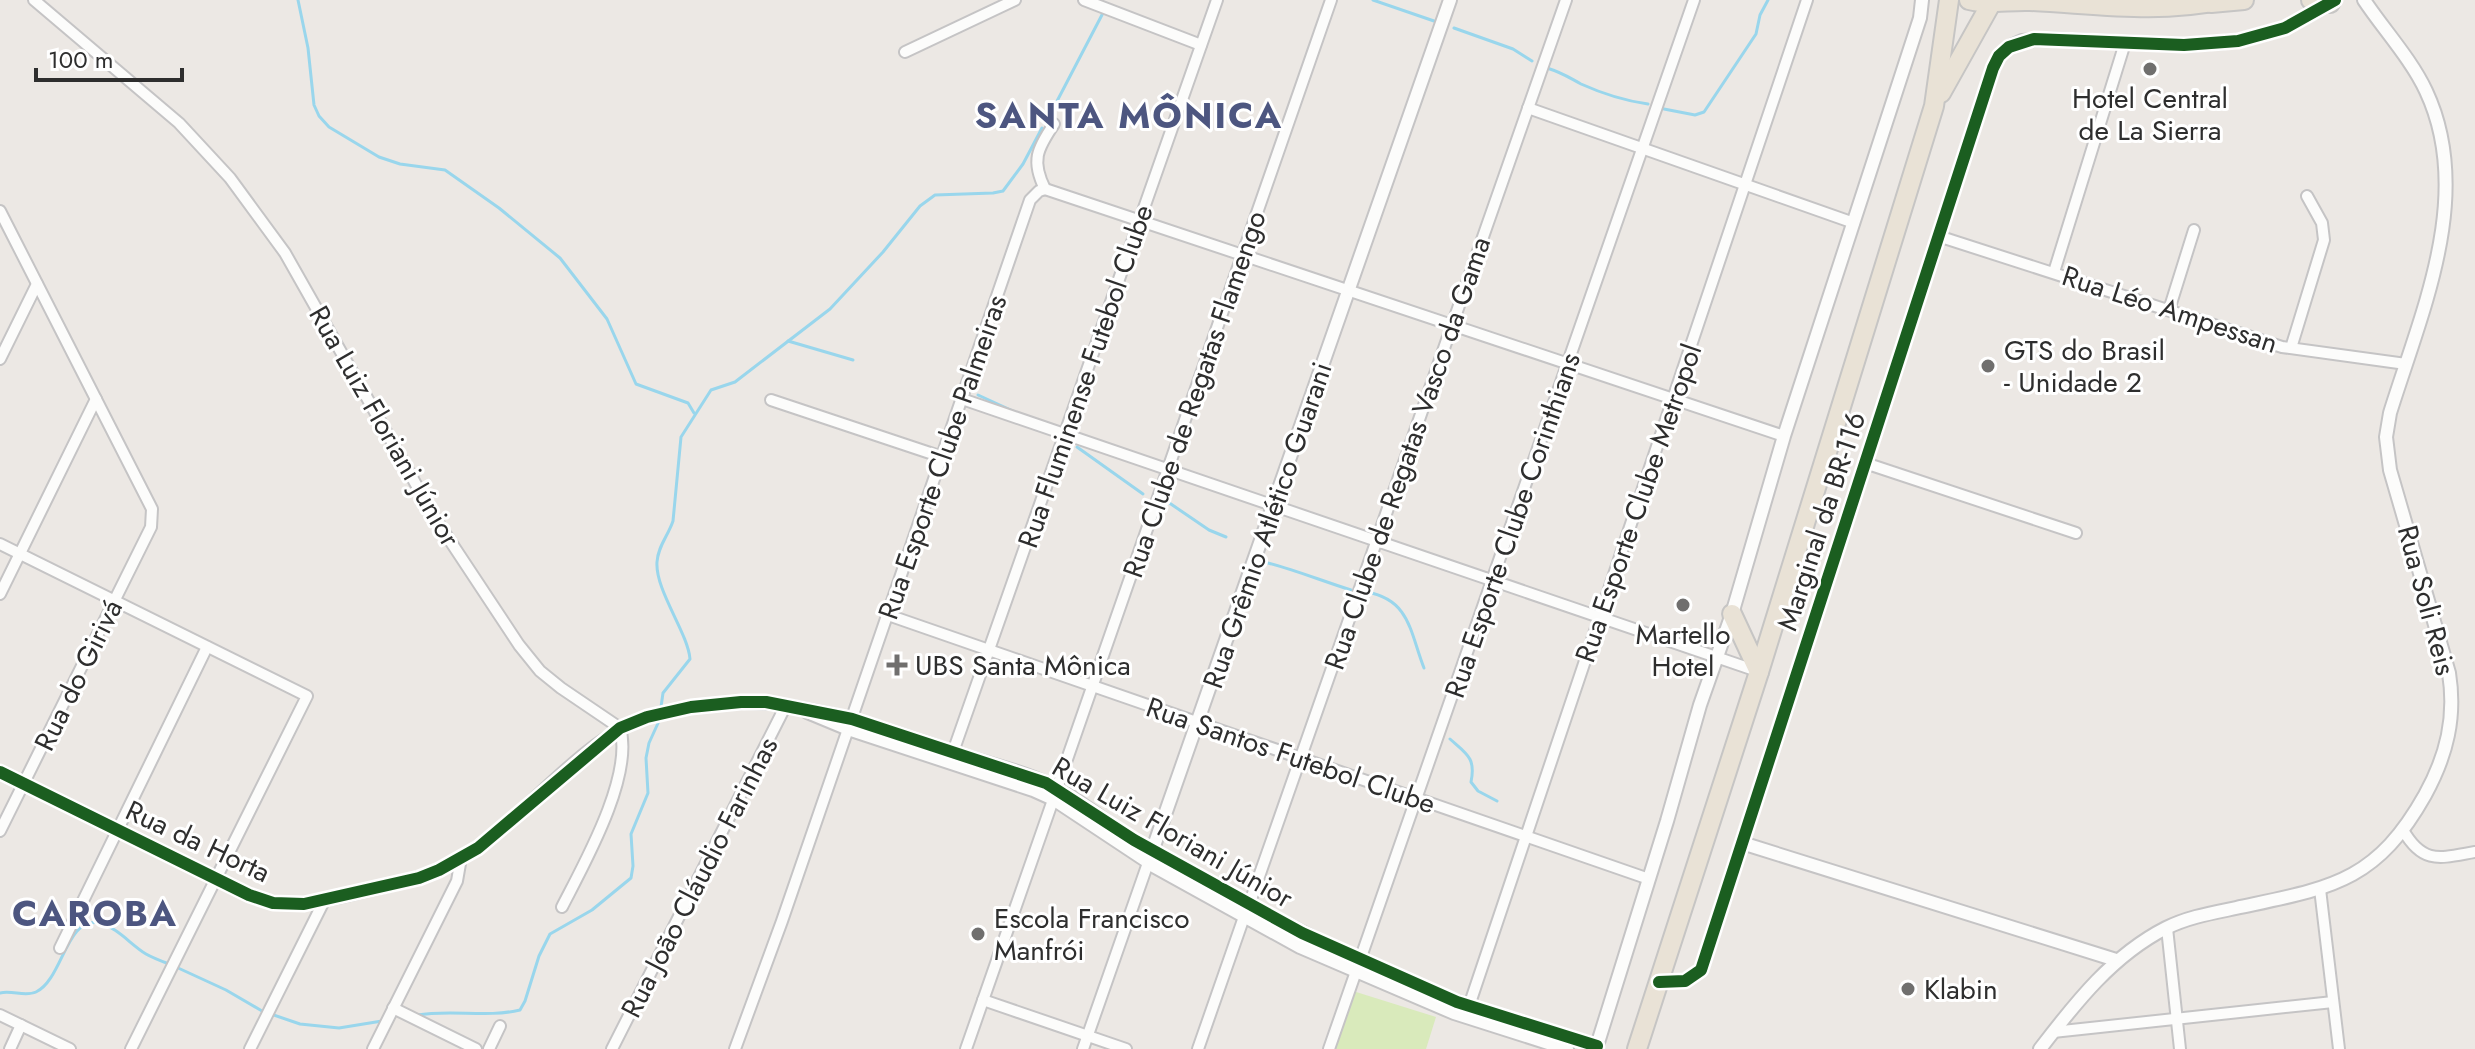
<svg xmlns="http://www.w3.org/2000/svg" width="2475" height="1049" font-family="Jost,sans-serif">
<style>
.pitch{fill:#d9eabb}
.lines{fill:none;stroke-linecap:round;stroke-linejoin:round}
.stream{stroke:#99d6ec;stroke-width:3}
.minor-casing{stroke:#c5c4c5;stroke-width:14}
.tertiary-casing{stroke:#c5c4c5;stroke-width:16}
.trunk-casing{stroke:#c6c5c4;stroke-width:22}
.minor{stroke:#fcfcfb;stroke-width:10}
.tertiary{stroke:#fcfcfb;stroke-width:12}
.trunk{stroke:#e9e2d6;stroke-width:18}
.cycleway-casing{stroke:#fff;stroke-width:17}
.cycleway{stroke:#1b5e20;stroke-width:12}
.poi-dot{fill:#706f6e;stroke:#fff;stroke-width:3}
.labels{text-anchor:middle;stroke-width:6;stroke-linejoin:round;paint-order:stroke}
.poi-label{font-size:28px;fill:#2e2e2e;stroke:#fff;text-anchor:start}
.street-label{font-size:28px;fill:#2e2e2e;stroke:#fff}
.district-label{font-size:36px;font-weight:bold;letter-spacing:2px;fill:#4d5680;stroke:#fff}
</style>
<rect width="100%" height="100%" fill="#ece8e4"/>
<path class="pitch" d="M1353 991 1436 1017 1426 1049H1334Z"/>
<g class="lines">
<g class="stream">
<path d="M298 0 308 48 314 105 319 116 329 127 379 157 400 164 445 170 499 208 560 258 607 319 636 384 688 403 694 413"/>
<path d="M1373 0 1434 21"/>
<path d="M1454 28 1513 49 1532 61"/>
<path d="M1547 68C1563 73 1568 77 1581 84 1601 93 1626 101 1648 104"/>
<path d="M1055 105 1104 11"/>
<path d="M1664 109 1695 115 1704 112 1756 34 1760 15 1768 0"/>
<path d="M788 341 853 360"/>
<path d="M978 395 1015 412"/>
<path d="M1077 447 1143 494"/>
<path d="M1165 500 1209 530 1226 537"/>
<path d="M1264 562C1293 569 1322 581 1351 590"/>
<path d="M1367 592C1410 600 1410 632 1424 668"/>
<path d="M1450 739C1467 754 1476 758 1471 782L1478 791 1497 801"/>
<path d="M176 967 226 990 262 1011 300 1024 339 1028 382 1021"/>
<path d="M0 993C12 990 25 997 36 992 63 979 66 916 99 923 117 927 131 945 146 954 153 958 161 961 169 964"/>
<path d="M417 1015C452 1009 486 1018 520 1010L525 1001 539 956 550 934 592 910 631 878 633 866 631 834 648 793 646 758 649 743 659 721 663 693 690 659C688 633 655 590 657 562 658 546 668 536 673 521L681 437 711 390 735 382 830 309 883 252 920 206 935 195 993 193 1003 191 1023 164 1042 128"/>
</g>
<g class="minor-casing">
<g id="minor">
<path d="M34 0 179 123 230 178 285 253 435 518 519 645 540 671 561 688 620 728"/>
<path d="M1084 0 1201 45"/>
<path d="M905 52 1015 0"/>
<path d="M1528 108 1854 223"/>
<path d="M1045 189 1784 436"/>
<path d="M1045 189C1031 161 1037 149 1054 124"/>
<path d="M0 211 152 509 151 527 0 831"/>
<path d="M1938 236 2282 347 2406 364"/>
<path d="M2054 272 2125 43"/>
<path d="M2169 310 2194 230"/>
<path d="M2291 348 2324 240 2322 223 2307 196"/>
<path d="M0 359 37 284"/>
<path d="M962 399 1757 671"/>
<path d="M771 400 942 457"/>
<path d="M1865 463 2076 533"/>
<path d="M0 544 307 696 131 1049"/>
<path d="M0 594 96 399"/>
<path d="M888 615 1649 879"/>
<path d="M807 713 848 730 1033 791 1053 800 1148 863 1083 1049"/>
<path d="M953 752 1217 0"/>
<path d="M0 772 249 895C285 909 318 903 355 894 399 884 442 874 479 847 529 810 588 735 646 718 761 682 851 717 959 753 990 764 1027 771 1056 787 1090 806 1119 832 1153 850"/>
<path d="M1057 788 1331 0"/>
<path d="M2403 830C2423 865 2440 858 2475 852"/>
<path d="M2320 889 2339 1049"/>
<path d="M1249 905 1566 0"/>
<path d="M562 907C584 864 634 776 620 728"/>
<path d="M2167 928 2180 1049"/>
<path d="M60 948 207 647"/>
<path d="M983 1000 1126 1049"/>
<path d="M1469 1006 1807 0"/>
<path d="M393 1008 476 1049"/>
<path d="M0 1015 70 1049"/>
<path d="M2053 1032 2333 1002"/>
<path d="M10 1049 21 1025"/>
<path d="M250 1049 324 901"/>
<path d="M373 1049 457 881 461 858"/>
<path d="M489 1049 500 1026"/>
<path d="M612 1049 786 705"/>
<path d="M735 1049 782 921 1030 200 1039 191 1045 189"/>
<path d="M966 1049 1053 800"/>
<path d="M1198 1049 1244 917"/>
<path d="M1329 1049 1694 0"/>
</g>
</g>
<g class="tertiary-casing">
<g id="tertiary">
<path d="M1450 0 1148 863 1300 947 1454 1013 1567 1049"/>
<path d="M1742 843 2116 960"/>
<path d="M1153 850C1252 907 1351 962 1458 1002 1503 1019 1551 1032 1597 1046"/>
<path d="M1659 982 1685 981 1701 970 1993 68 1999 56 2009 47 2022 41 2046 39 2184 45 2238 41 2285 28 2331 3"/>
<path d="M1596 1049 1667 821 1700 705 1732 614 1784 436 1920 18 1922 0"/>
<path d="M2040 1049C2076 1002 2113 955 2166 928 2188 917 2212 913 2236 908 2329 888 2375 884 2425 795 2447 755 2456 717 2449 673L2390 470 2386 437 2390 413C2421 313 2475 195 2426 91 2411 59 2384 30 2364 0"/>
</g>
</g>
<g class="trunk-casing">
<g id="trunk">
<path d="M1969 0C1987 5 2010 0 2030 1 2095 4 2158 14 2222 0"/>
<path d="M2311 0 2330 3"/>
<path d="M2211 3 2244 0"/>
<path d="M1941 93 1993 0"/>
<path d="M1732 614 1759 672"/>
<path d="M1637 1049 1759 672 1934 106 1949 0"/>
</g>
</g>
<use href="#minor" class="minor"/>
<use href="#tertiary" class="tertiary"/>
<use href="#trunk" class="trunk"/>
<g class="cycleway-casing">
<g id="cycleway">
<path d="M0 772 249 895 273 903 304 904 419 878 439 870 478 848 620 728 647 717 691 707 741 702H766L852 719 1046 783 1134 840 1302 933 1457 1002 1597 1046"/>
<path d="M1659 982 1685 981 1701 970 1993 68 1999 56 2009 47 2034 39 2184 45 2238 41 2285 28 2335 0"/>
</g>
</g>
<use href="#cycleway" class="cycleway"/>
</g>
<g class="poi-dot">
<circle cx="2150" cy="69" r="8"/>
<circle cx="1988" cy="366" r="8"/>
<circle cx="1683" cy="605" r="8"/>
<path d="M893 653h8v8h8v8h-8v8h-8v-8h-8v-8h8z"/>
<circle cx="978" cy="934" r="8"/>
<circle cx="1908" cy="989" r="8"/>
</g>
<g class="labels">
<g class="poi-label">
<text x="2150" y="108" text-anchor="middle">Hotel Central<tspan x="2150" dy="32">de La Sierra</tspan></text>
<text x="2004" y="360">GTS do Brasil<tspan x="2004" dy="32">- Unidade 2</tspan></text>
<text x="1683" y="644" text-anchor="middle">Martello<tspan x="1683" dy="32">Hotel</tspan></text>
<text x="915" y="675">UBS Santa Mônica</text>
<text x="994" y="928">Escola Francisco<tspan x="994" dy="32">Manfrói</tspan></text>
<text x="1924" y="999">Klabin</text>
</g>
<g class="street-label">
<text transform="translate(2170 309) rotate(18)" y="10">Rua Léo Ampessan</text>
<text transform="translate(1085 376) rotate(-71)" y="10">Rua Fluminense Futebol Clube</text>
<text transform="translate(1194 394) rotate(-71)" y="10">Rua Clube de Regatas Flamengo</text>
<text transform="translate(385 426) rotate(60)" y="10">Rua Luiz Floriani Júnior</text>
<text transform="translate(1407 453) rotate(-71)" y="10">Rua Clube de Regatas Vasco da Gama</text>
<text transform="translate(942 457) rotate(-71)" y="10">Rua Esporte Clube Palmeiras</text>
<text transform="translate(1638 503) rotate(-71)" y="10">Rua Esporte Clube Metropol</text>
<text transform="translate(1821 521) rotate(-72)" y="10">Marginal da BR-116</text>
<text transform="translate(1267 525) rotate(-71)" y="10">Rua Grêmio Atlético Guarani</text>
<text transform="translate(1512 525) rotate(-71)" y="10">Rua Esporte Clube Corinthians</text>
<text transform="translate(2427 600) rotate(75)" y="10">Rua Soli Reis</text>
<text transform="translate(78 675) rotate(-64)" y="10">Rua do Girivá</text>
<text transform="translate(1291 755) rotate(19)" y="10">Rua Santos Futebol Clube</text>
<text transform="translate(1173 832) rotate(30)" y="10">Rua Luiz Floriani Júnior</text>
<text transform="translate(198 841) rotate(25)" y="10">Rua da Horta</text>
<text transform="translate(699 877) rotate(-63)" y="10">Rua João Cláudio Farinhas</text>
</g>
<g class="district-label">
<text x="1129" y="128">SANTA MÔNICA</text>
<text x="95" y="926">CAROBA</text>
</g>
</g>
<path d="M36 68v12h146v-12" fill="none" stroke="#2e2e2e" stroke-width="4"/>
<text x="48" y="68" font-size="24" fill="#2e2e2e" stroke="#ffffff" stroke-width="6" paint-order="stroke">100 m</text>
</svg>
